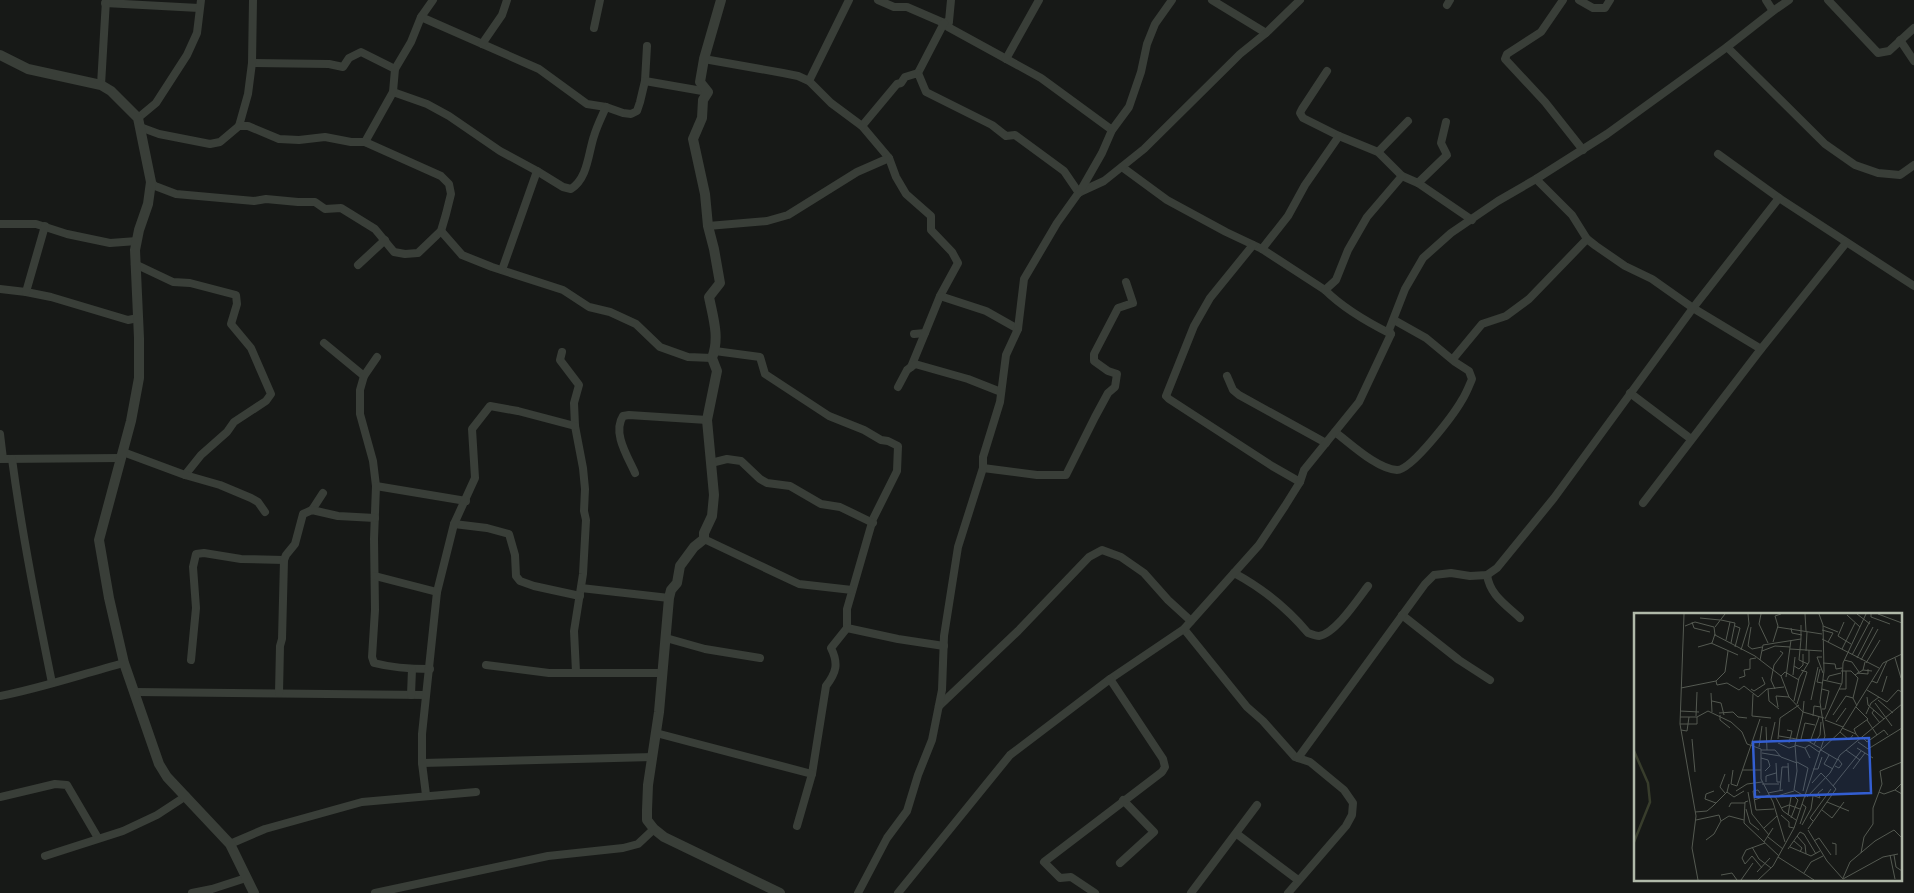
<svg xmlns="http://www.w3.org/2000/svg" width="1914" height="893" font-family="'Titillium Web',sans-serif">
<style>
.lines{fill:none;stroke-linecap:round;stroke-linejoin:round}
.minor{stroke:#393e38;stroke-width:8}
.tertiary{stroke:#393e38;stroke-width:10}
.inset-river{fill:none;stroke:#383d2c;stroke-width:2.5}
.inset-road{fill:none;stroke:#545951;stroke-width:1}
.view{fill:#335ed1;fill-opacity:0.15;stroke:#335ed1;stroke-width:2.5}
.inset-edge{fill:none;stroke:#b0b9a9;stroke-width:2.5}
</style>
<rect width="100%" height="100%" fill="#171917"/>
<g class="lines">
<g class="minor">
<path d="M878 0 894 7H907L944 23 949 21 948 27 1041 78 1112 130"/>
<path d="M1212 0 1266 33"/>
<path d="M1563 0 1541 32 1507 54 1505 59 1545 102 1583 150"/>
<path d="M1579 0 1593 8H1605L1610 0"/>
<path d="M1766 0 1773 11"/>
<path d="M1828 0 1878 53 1889 51 1914 28"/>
<path d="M105 3 199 8"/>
<path d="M1447 5 1450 0"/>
<path d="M421 17 539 69 587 104 606 107 623 113 631 114 637 111 640 102 645 81 647 46"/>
<path d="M949 21 951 0"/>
<path d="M594 28 600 0"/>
<path d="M1900 40 1914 61"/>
<path d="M482 44 502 15 507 0"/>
<path d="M1727 47 1825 144 1855 165 1878 173 1900 175 1914 165"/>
<path d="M704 59 783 73 798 76 809 81 831 103 862 126 889 158 896 177 906 194 931 216V230L952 252 958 263 940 296 925 333 914 334"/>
<path d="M1006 59 1039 0"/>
<path d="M252 63 329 64 343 67 349 58 361 52 395 69"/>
<path d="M1327 71 1302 109 1300 113 1303 118 1339 136 1378 152 1402 176 1418 183 1472 220"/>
<path d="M918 73 944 23"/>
<path d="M645 81 708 92"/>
<path d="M809 81 849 0"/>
<path d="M101 85 106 0"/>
<path d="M393 92 427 104 449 116 500 151 537 171 563 187 571 189C588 178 588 154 594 136 597 126 602 116 606 107"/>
<path d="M138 118 156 103 187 55 197 33 201 0"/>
<path d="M862 126 897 84 901 83 905 77 918 73 926 92 992 125 1006 136 1015 135 1064 171 1079 193"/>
<path d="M140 127 159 134 210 144 220 142 239 126 248 94 252 63 253 0"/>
<path d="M365 142 393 92 395 69 411 42 421 17 433 0"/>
<path d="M1378 152 1408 121"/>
<path d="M1718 154 1779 198 1914 286"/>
<path d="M1122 167 1167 200 1226 232 1262 249 1325 290C1344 309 1367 322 1391 334"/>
<path d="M1536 179 1572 215 1587 239 1596 246 1625 266 1652 279 1693 308 1761 349"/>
<path d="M151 182 155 186 176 194 254 201 266 199 298 202H315L325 209 341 208 375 229 394 252 405 254 418 253 441 231 446 214 451 194 449 184 441 176 365 142H351L325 137 299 140 279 139 248 126H239"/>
<path d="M1418 183 1447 155 1441 143 1446 122"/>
<path d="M1080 192 1104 181 1144 149 1240 54 1266 33 1300 0"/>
<path d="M0 224H36L67 234 110 243 137 241"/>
<path d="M708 226 767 221 788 215 857 172 889 158"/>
<path d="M441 231 462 255 492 267 563 290 589 307 610 312 636 324 660 347 688 357 712 358"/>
<path d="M1253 245 1210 298 1194 326 1166 396 1169 399 1272 466 1300 482"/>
<path d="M1262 249 1288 216 1305 185 1339 136"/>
<path d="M135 264 173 282 190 283 236 295 237 304 231 324 251 348 271 394 266 401 234 422 227 432 201 455 185 475"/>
<path d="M358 265 385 240"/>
<path d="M502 270 537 171"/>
<path d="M0 289 26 292 51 297 128 320 138 318"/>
<path d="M1325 290 1336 280 1348 250 1367 217 1402 176"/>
<path d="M26 292 45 226"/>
<path d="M940 296 986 311 1018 329"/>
<path d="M324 343 364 376"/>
<path d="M715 351 760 357 765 374 829 416 864 430 881 440 888 441 898 446 897 471 873 519 847 609V628L831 648C839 664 836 673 826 686L812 774 797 826"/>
<path d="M562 352 560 360 579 385 574 403 575 426 583 468 585 489 584 511 586 520 583 574 574 631 576 672"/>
<path d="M377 357 364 376 360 390V414L373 461 376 486 374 539 375 610 372 657 374 663C393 668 411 669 430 669"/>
<path d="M1453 359 1482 324 1506 316 1529 299 1587 239"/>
<path d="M911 367 925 333"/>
<path d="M1227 376 1233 390 1239 395 1326 443"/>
<path d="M898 387 907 370 915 364 968 379 1001 392"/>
<path d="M1630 393 1691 439"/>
<path d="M1335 432C1351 444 1377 469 1397 470 1412 470 1454 414 1462 400 1466 394 1469 386 1472 379L1469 371 1455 362 1426 338 1394 320"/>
<path d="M0 434 3 459"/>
<path d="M123 452 185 475 220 485 251 498 258 502 265 512"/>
<path d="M0 459 121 458"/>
<path d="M12 459C22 534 37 609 52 683"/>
<path d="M711 463 727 459 741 461 760 479 767 483 790 486 821 504 840 507 873 523"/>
<path d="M983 468 1037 475H1066L1095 417 1108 393 1115 387 1117 374 1108 371 1094 361V354L1118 308 1133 303 1126 282"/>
<path d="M635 473C628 457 612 433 623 416L629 415 707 420"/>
<path d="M376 486 466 501"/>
<path d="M1643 503 1761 349 1846 243"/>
<path d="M312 510 323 493"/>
<path d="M454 524 487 528 509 534 515 555 516 576 520 581 534 586 580 596"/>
<path d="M704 539 799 584 852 590"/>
<path d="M1234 573C1264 589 1286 607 1308 633 1311 634 1315 636 1319 636 1335 634 1358 599 1368 586"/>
<path d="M1487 575C1490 595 1505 604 1520 618"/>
<path d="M375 576 437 592"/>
<path d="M581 588 669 598"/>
<path d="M1402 615 1459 660 1490 680"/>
<path d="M847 628 898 639 944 646"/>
<path d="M1184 629 1247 707 1263 721 1295 757 1310 762 1344 790 1353 803 1352 815 1346 826 1288 893"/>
<path d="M666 638 705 649 760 658"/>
<path d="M191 660 196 608 193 567 196 554 204 553 241 559 284 560"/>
<path d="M486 665 549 673H662"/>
<path d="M135 692 426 695"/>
<path d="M279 693 280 646 282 639 284 560 286 555 295 544 303 514 312 510 338 516 375 518"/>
<path d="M411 695 412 669"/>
<path d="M0 696C42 688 82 674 124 663"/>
<path d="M939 706 1018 631 1089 557 1102 550 1121 557 1144 573 1168 600 1191 621"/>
<path d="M656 733 812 774"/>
<path d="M1298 758 1425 584 1434 575 1451 573 1470 576 1487 575 1497 568 1554 498 1693 308 1779 198"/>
<path d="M422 763 653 757"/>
<path d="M426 795 422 763V734L437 592 454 524 475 478 472 429 490 406 518 411 575 426"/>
<path d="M0 797 55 784 67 785 98 838"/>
<path d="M1237 834 1298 880"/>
<path d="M230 844 265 829 362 802 476 792"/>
<path d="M45 856 123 831 157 815 186 796"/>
<path d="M1120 863 1154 832 1123 800"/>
<path d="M192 893 212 889 246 878"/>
<path d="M375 893 548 856 623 848 638 844 654 829"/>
<path d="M858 893 887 838 907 811 918 775 932 740 942 690 944 636 958 547 983 468V457L1000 402 1006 355 1018 329 1024 279 1057 223 1082 188 1102 153 1112 130 1129 107 1141 72 1147 44 1155 24 1172 0"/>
<path d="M898 893 1010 755 1110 679 1184 629 1259 545 1285 506 1300 482 1304 470 1359 402 1391 334 1389 330 1405 289 1423 258 1451 233 1498 201 1536 179 1607 134 1727 47 1773 11 1789 0"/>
<path d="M1095 893 1071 877 1060 878 1044 862 1162 772 1165 767 1163 759 1110 679"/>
<path d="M1191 893 1257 805"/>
</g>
<g class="tertiary">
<path d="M721 0 704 59 700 82 708 92 703 100 702 118 693 139 705 194 708 226 714 249 720 283 709 297C713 317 720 338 712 358L717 371 707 420 714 495 712 516 704 533V539L694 547 680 566 677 583 671 590 669 598 659 712 648 785 647 810V820L654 829 664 837 780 893"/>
<path d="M0 55 28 69 101 85 111 91 138 118 151 182 148 204 139 230 135 250 139 338V378L131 421 99 540 109 598 124 663 159 764 167 777 230 844 254 893"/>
</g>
</g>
<g transform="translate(1634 613)">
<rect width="268" height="268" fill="#171917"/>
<path class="inset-river" d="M0 138 14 170 16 189 0 229"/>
<path class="inset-road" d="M50 1 46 111 62 203 58 235 64 267M127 1 125 11 134 30M171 1 172 18M223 1 236 11M237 1V4L256 11M244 1 268 10M213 2 226 14M66 5 86 7M87 7 101 10 97 30M58 9 60 15 76 19M210 9 204 23 217 31M51 13 61 9 80 14 81 22 121 43 147 63 155 84 169 99 161 132 163 158 160 177 172 184M101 13 106 15 101 34M189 13 204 19M81 14 91 1M117 14 114 33 118 36 128 34M143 14 188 21M157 15 158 20 168 22M188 17 199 20 194 29M167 26 165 47 174 51M188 26 245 55M92 27 96 9M139 29 144 13 141 3 147 1M77 30 104 42M64 34 78 30 81 21M156 36 188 38M208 36 221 10M107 37 115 11 114 1M128 38 141 33 156 34M172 38 173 19M218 42 236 8M188 44H183L189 60M223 45 239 14M261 45 267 65M126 47 129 32 167 26V12M210 47 218 49 225 59M227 47 244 16M231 49 229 57 238 58M189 50 201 51 202 56 208 55M232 50 246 27M160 53 165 56 169 52V41M186 56 183 69 188 70M207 58H217L221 62M223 60 234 61V56M159 62 161 44M147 63 151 59 165 67M152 64 157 27M105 65 111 63 110 57 116 56V46L122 45M189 67 207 71M193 67 195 63 207 60M82 68 91 59 94 38M238 68 243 70 253 48M47 75 82 68 83 72 93 70 105 77 110 73 124 84 133 76 150 74M117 76 120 78 131 71 128 64M134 76 135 88 145 96M141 76 137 67 140 52 149 40 146 38M188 76 195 78 191 96H188M205 76H212V58M233 77 253 89 264 77 268 79M248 79 253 63M77 80 78 99M119 81 118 103 137 105M233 84 234 92 250 106M177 87 184 54M244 87 259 100M78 88 87 90 90 102M160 88 165 65 175 49V37M170 88 169 99 190 105M241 90 258 113M163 91 173 59 167 57M223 93 219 85 224 65 221 62 229 57M144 94 142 83 155 84M240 97 238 100 246 110M46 98 65 99M85 100 99 99 104 104 113 105M232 101 237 90 245 84M86 102V107L96 115M199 102 212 83 219 85M62 103 63 79M179 103 180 93 187 94M46 104H63L74 98 97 109 108 119 113 131 127 136V166L139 189 151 229M191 106 208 70 209 50 232 1M191 107 209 114M233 107 243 122M202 109 212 95M46 111H63V104M132 114 133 137M208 115 222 121 226 126M47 117 53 118 55 104M153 117 158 118 155 130M206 119 215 127 219 122M222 121 220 116 234 106 222 94M145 123 174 128 186 135M229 125 233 129 250 117 254 122M58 126 61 159M144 126 146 105 165 92M167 126 171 110 181 112M137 127 141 109M176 129 185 104M224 129 234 136 268 115M144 130 155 135 161 133M180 131 186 122 187 109M161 132 171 135 176 145M125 134 128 113M171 135 175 132 185 139 188 136 206 119 249 50 268 41M223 135 239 145M127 137H141L147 144 163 150M187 137 204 147M212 137 226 147M128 140 146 143M195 142 190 151 199 156M127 145 134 147 136 153 131 158M163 149 174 155 169 178M142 150 143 169H146M154 150 155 169M201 153 205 155 208 151 204 146M179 156H184L188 144M219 156 231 140M99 157 97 171 103 173 104 170M109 157H127M91 161 86 174 91 180M132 169V163L142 160M104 170 126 106M178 170 187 160 192 165M268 170 261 177 268 181M128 171H145M199 173 227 138M146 177 148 154H154M80 178 72 181 71 186 82 190M102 178 113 171 128 169M93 179 100 184 110 178M114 179 118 201 135 222M245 179 250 181 261 177M126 180 124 177 119 178 122 197 140 196M134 180 149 177M178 182 186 185 184 180 189 176M141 183 149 198 162 207M140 184 160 178M173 184 196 160 206 142 268 91M120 187 135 182M114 188 111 189 110 210 145 243M193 189 215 198M95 194 97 190H111M147 195 155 192 166 196M112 196 116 210 125 217M188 197 198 205 210 189M61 199 73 198 79 193 93 179 95 171M147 202 155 209V214L160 215M154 202 157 184 160 183 164 187 157 205M62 207 85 202 87 208 95 203 110 207M179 208 176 205 197 176M166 211 172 194 168 191M168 212 177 196 179 183M130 215 143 203M174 216 202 176 192 165M174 217 193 248 209 266M170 221 182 241M163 223 171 232 172 241M134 224 149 236M72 227 80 221 87 208M160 228 168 235 166 239M180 228 185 225 197 242M130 229 139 215M198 230 202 231V242M118 234 125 246 137 255M156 234 177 243 186 238M154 236 166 219 170 221M227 240 230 224 239 211V195L248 171 246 158 268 149M256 242 261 266M260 242 262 254 268 258M144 244 180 267M111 251 108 245 112 237 131 230M111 251 118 243 128 255M123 259 136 245M170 260 177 249 189 243M87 262 98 260 103 267M209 265 216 249 241 228 260 217 268 225M209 266 249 244 264 241M107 267 119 250M124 267 139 253 160 215 191 123 186 89 190 58 189 12 185 1"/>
<path class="view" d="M235 125 237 180 121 184 119 129Z"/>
<rect width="268" height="268" class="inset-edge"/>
</g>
</svg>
